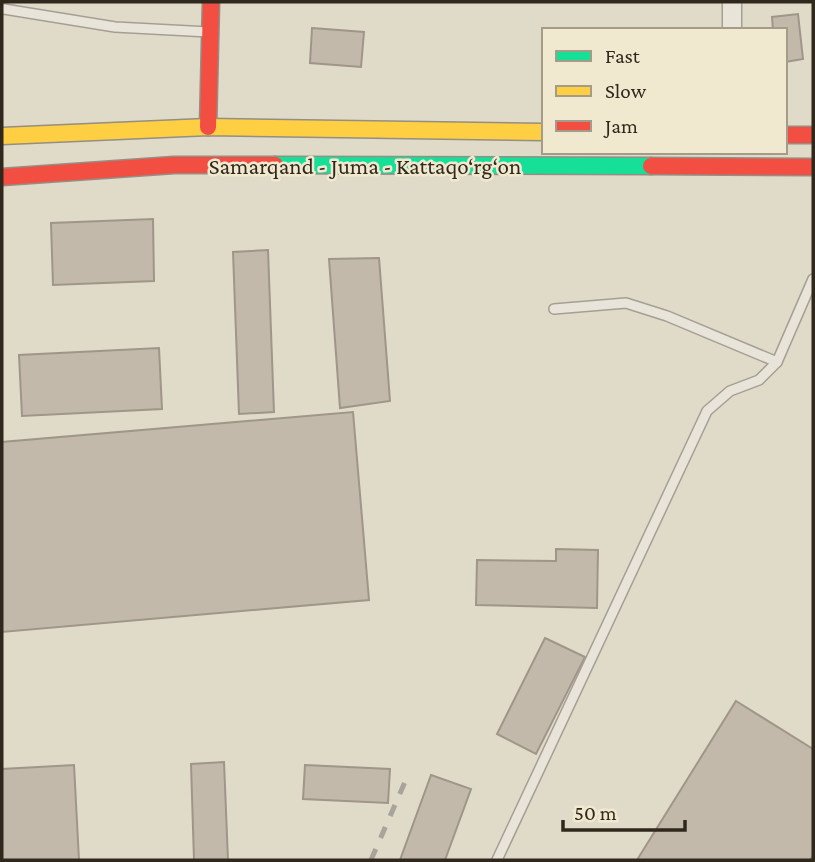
<svg xmlns="http://www.w3.org/2000/svg" width="815" height="862" font-family="'Crimson Pro',serif">
<style>
.building{fill:#c3b9ab;stroke:#9f9689;stroke-width:2}
.lines{fill:none;stroke-linecap:round;stroke-linejoin:round}
.lane-casing{stroke:#a59f93;stroke-width:12}
.street-casing{stroke:#a59f93;stroke-width:21}
.fast-casing{stroke:#948e83;stroke-width:19}
.slow-casing{stroke:#948e83;stroke-width:19}
.jam-casing{stroke:#948e83;stroke-width:19}
.lane{stroke:#e8e4da;stroke-width:9}
.street{stroke:#e8e4da;stroke-width:18}
.fast{stroke:#16e098;stroke-width:16}
.slow{stroke:#ffcf43;stroke-width:16}
.jam{stroke:#f24e42;stroke-width:16}
.rail{stroke:#a8a49b;stroke-width:5;stroke-dasharray:12 12;stroke-linecap:butt}
.labels{text-anchor:middle;stroke-width:5;stroke-linejoin:round;paint-order:stroke}
.street-label{font-size:23px;fill:#31281d;stroke:#f1e9cf}
</style>
<rect width="100%" height="100%" fill="#e0dac9"/>
<g class="building">
<path d="M798 14 803 59 785 62V30H773L772 17Z"/>
<path d="M312 28 364 32 361 67 310 63Z"/>
<path d="M153 219 154 281 53 285 51 223Z"/>
<path d="M268 250 274 412 239 414 233 252Z"/>
<path d="M379 258 390 401 340 408 329 259Z"/>
<path d="M159 348 162 409 22 416 19 355Z"/>
<path d="M353 412 369 600 2 632V442Z"/>
<path d="M556 549 598 550 597 608 476 605 477 560 556 561Z"/>
<path d="M545 638 585 657 536 754 497 734Z"/>
<path d="M736 701 813 749V855L810 860H637Z"/>
<path d="M224 762 228 860H194L191 764Z"/>
<path d="M74 765 79 860H2V769Z"/>
<path d="M305 765 390 769 388 803 303 799Z"/>
<path d="M431 775 471 789 445 860H400Z"/>
</g>
<g class="lines">
<g class="lane-casing">
<g id="lane">
<path d="M4 9 115 27 209 32"/>
<path d="M554 309 626 303 667 316 777 362"/>
<path d="M497 860 707 411 730 391 759 380 777 362 813 279"/>
</g>
</g>
<g class="street-casing">
<path id="street" d="M732 2V30"/>
</g>
<g class="fast-casing">
<path id="fast" d="M275 165 651 166"/>
</g>
<g class="slow-casing">
<path id="slow" d="M2 136 208 127 544 132"/>
</g>
<g class="jam-casing">
<g id="jam">
<path d="M208 127 211 2"/>
<path d="M785 135H813"/>
<path d="M651 166 813 167"/>
<path d="M2 177 174 165H275"/>
</g>
</g>
<use href="#lane" class="lane"/>
<use href="#street" class="street"/>
<use href="#fast" class="fast"/>
<use href="#slow" class="slow"/>
<use href="#jam" class="jam"/>
<path class="rail" d="M371 860 408 775"/>
</g>
<g class="labels">
<g class="street-label">
<text x="365" y="174">Samarqand - Juma - Kattaqo‘rg‘on</text>
</g>
</g>
<rect width="815" height="862" fill="none" stroke="#31281d" stroke-width="7"/>
<rect x="542" y="28" width="245" height="126" fill="#f1e9cf" stroke="#a49c88" stroke-width="2"/>
<rect x="556" y="51" width="35" height="10" fill="#16e098" stroke="#a49c88" stroke-width="2"/>
<text x="605" y="63" font-size="21" fill="#31281d">Fast</text>
<rect x="556" y="86" width="35" height="10" fill="#ffcf43" stroke="#a49c88" stroke-width="2"/>
<text x="605" y="98" font-size="21" fill="#31281d">Slow</text>
<rect x="556" y="121" width="35" height="10" fill="#f24e42" stroke="#a49c88" stroke-width="2"/>
<text x="605" y="133" font-size="21" fill="#31281d">Jam</text>
<path d="M563 820v10h122v-10" fill="none" stroke="#31281d" stroke-width="3.5"/>
<text x="574" y="820" font-size="21" fill="#31281d" stroke="#f1e9cf" stroke-width="5" paint-order="stroke">50 m</text>
</svg>
